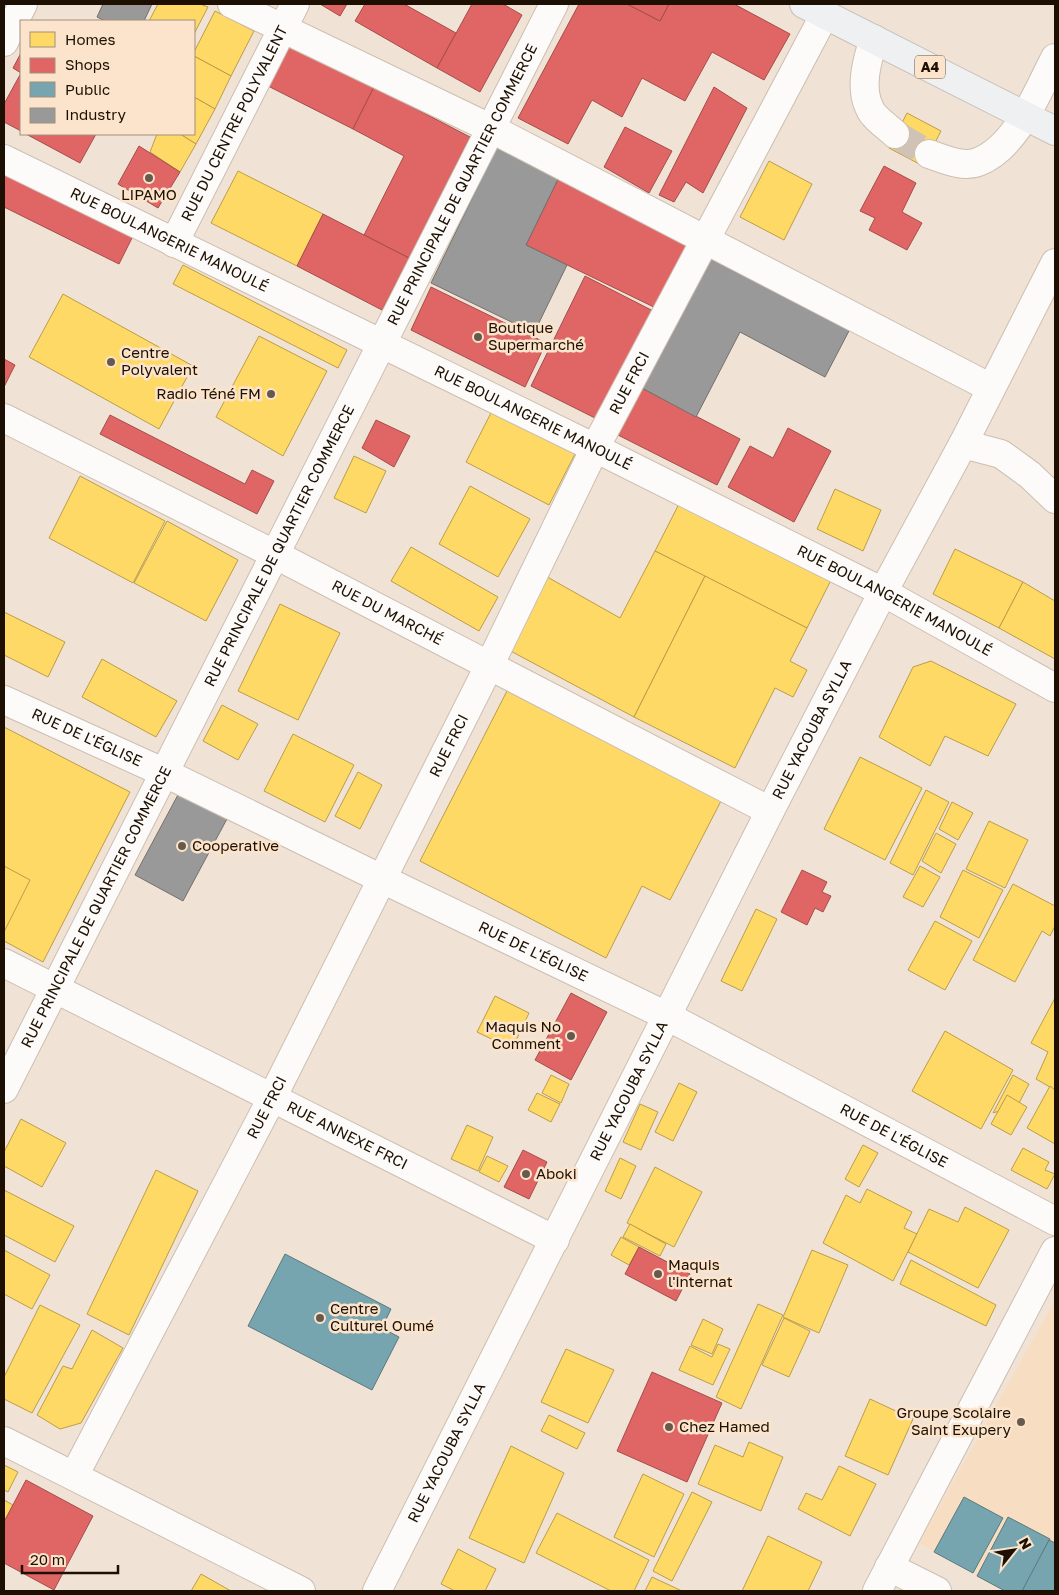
<svg xmlns="http://www.w3.org/2000/svg" width="1059" height="1595" font-family="'Golos Text',sans-serif">
<style>
.built{fill:#f7dec2}
.homes{fill:#ffd966;stroke:#bb9d48}
.shops{fill:#e06666;stroke:#a64c48}
.public{fill:#76a5af;stroke:#5b787b}
.industry{fill:#999;stroke:#74706c}
.lines{fill:none;stroke-linecap:round;stroke-linejoin:round}
.minor-tunnel{stroke:#d0c3b6;stroke-width:28;stroke-dasharray:28 14;stroke-linecap:butt}
.minor-casing{stroke:#ccbfb1;stroke-width:30}
.major-casing{stroke:#c8c0b9;stroke-width:30}
.minor{stroke:#fdfbf9;stroke-width:28}
.major{stroke:#eff0f1;stroke-width:28}
.poi-dot{fill:#675a4c;stroke:#fbe4cb;stroke-width:2}
.labels{text-anchor:middle;stroke-width:5;stroke-linejoin:round;paint-order:stroke}
.shield{fill:#fbe4cb;stroke:#60503e;stroke-width:1}
.shield-label{font-size:14px;font-weight:bold;fill:#1d1002}
.street-label{font-size:15px;fill:#1d1002;stroke:#fbe4cb}
.poi-label{font-size:15px;fill:#1d1002;stroke:#fbe4cb;text-anchor:start}
</style>
<rect width="100%" height="100%" fill="#f0e3d6"/>
<path class="built" d="M1055 1300V1591H1004L919 1543Z"/>
<g class="homes">
<path d="M158 4H200L208 7 194 34V21H149Z"/>
<path d="M215 11 254 31 231 76 194 56V52Z"/>
<path d="M194 56 231 76 215 109 194 97Z"/>
<path d="M194 97 215 109 196 144 180 134H194Z"/>
<path d="M907 113 941 131 923 166 889 148Z"/>
<path d="M157 134H180L196 144 180 172 150 152Z"/>
<path d="M769 161 812 184 784 240 740 217Z"/>
<path d="M238 171 323 214 297 266 211 223Z"/>
<path d="M183 265 347 350 338 368 173 284Z"/>
<path d="M63 294 193 366 159 429 29 357Z"/>
<path d="M259 336 327 371 283 456 216 417Z"/>
<path d="M493 409 576 452 549 505 466 462Z"/>
<path d="M354 456 386 471 366 513 334 498Z"/>
<path d="M80 476 165 521 133 583 49 538Z"/>
<path d="M470 486 530 519 498 577 439 544Z"/>
<path d="M835 489 881 510 863 551 817 529Z"/>
<path d="M683 496 836 570 807 628 655 551Z"/>
<path d="M167 521 238 560 206 621 134 583Z"/>
<path d="M411 547 498 597 479 631 391 581Z"/>
<path d="M955 549 1023 582 999 628 933 594Z"/>
<path d="M655 551 705 576 634 717 505 648 542 574 620 618Z"/>
<path d="M705 576 807 628 790 661 807 670 793 697 775 688 735 768 634 717Z"/>
<path d="M1023 582 1055 601V659L999 628Z"/>
<path d="M280 604 340 633 298 720 238 691Z"/>
<path d="M4 612 65 642 48 677 4 655Z"/>
<path d="M102 659 177 701 156 737 82 697Z"/>
<path d="M931 661 1016 704 988 756 945 736 930 766 879 737 913 667Z"/>
<path d="M507 691 721 801 670 900 642 886 606 958 420 861Z"/>
<path d="M222 705 258 724 238 760 203 741Z"/>
<path d="M4 727 130 792 43 962 4 941Z"/>
<path d="M293 734 354 765 325 822 264 791Z"/>
<path d="M860 757 922 788 885 860 824 829Z"/>
<path d="M358 772 382 785 360 829 335 816Z"/>
<path d="M926 790 949 802 913 875 890 863Z"/>
<path d="M952 802 973 813 958 840 939 829Z"/>
<path d="M989 821 1028 840 1005 888 966 869Z"/>
<path d="M936 833 956 844 941 873 922 861Z"/>
<path d="M4 866 30 880 4 932Z"/>
<path d="M920 866 940 877 923 907 903 897Z"/>
<path d="M963 870 1003 890 979 938 940 917Z"/>
<path d="M1013 884 1055 906V926L1050 936 1042 931 1015 982 973 960Z"/>
<path d="M756 909 777 919 742 991 721 981Z"/>
<path d="M935 921 972 941 945 990 908 970Z"/>
<path d="M495 996 529 1013 512 1049 477 1032Z"/>
<path d="M1055 998V1090L1036 1079 1048 1052 1031 1043Z"/>
<path d="M945 1031 1013 1070 981 1129 912 1091Z"/>
<path d="M551 1075 569 1084 561 1103 542 1093Z"/>
<path d="M1013 1075 1029 1084 1019 1103 1007 1097 999 1111 993 1113Z"/>
<path d="M679 1083 697 1092 673 1141 655 1132Z"/>
<path d="M1050 1086 1055 1090V1144L1027 1128Z"/>
<path d="M537 1093 560 1104 551 1122 528 1110Z"/>
<path d="M1007 1095 1027 1107 1011 1135 991 1124Z"/>
<path d="M640 1104 658 1112 641 1150 623 1142Z"/>
<path d="M21 1119 66 1143 42 1187 4 1166V1152Z"/>
<path d="M467 1125 493 1137 478 1171 451 1159Z"/>
<path d="M863 1145 878 1153 859 1187 845 1179Z"/>
<path d="M1023 1148 1049 1162 1045 1170 1055 1174 1047 1189 1011 1170Z"/>
<path d="M487 1156 508 1166 499 1182 479 1172Z"/>
<path d="M620 1158 636 1166 621 1199 605 1191Z"/>
<path d="M655 1167 702 1192 674 1247 627 1223Z"/>
<path d="M156 1170 198 1191 129 1335 87 1314Z"/>
<path d="M867 1189 912 1212 904 1228 917 1234 893 1281 823 1243 846 1195 860 1203Z"/>
<path d="M4 1190 74 1226 55 1262 4 1235Z"/>
<path d="M965 1207 1009 1230 978 1288 908 1252 929 1209 958 1222Z"/>
<path d="M630 1224 666 1244 660 1256 623 1237Z"/>
<path d="M621 1237 639 1247 629 1265 611 1255Z"/>
<path d="M4 1250 50 1275 32 1309 4 1294Z"/>
<path d="M812 1250 848 1265 819 1333 783 1317Z"/>
<path d="M911 1260 996 1305 986 1326 900 1284Z"/>
<path d="M758 1304 783 1315 741 1409 716 1397Z"/>
<path d="M40 1305 80 1325 32 1413 4 1399V1377Z"/>
<path d="M784 1318 810 1331 789 1377 762 1365Z"/>
<path d="M703 1319 723 1329 712 1354 691 1345Z"/>
<path d="M92 1330 123 1348 81 1423 60 1429 37 1415 63 1366 72 1369Z"/>
<path d="M718 1344 730 1349 713 1385 679 1370 690 1346 712 1357Z"/>
<path d="M566 1349 614 1370 588 1423 541 1402Z"/>
<path d="M870 1399 913 1419 888 1475 845 1456Z"/>
<path d="M549 1415 585 1433 577 1449 541 1431Z"/>
<path d="M749 1442 783 1457 761 1511 698 1484 715 1445 743 1457Z"/>
<path d="M511 1446 564 1473 524 1563 469 1538Z"/>
<path d="M4 1465 18 1472 8 1492 4 1490Z"/>
<path d="M839 1466 876 1484 850 1536 798 1509 806 1493 822 1500Z"/>
<path d="M643 1474 684 1494 654 1557 614 1537Z"/>
<path d="M692 1492 712 1502 672 1581 653 1571Z"/>
<path d="M4 1500 13 1505 4 1522Z"/>
<path d="M557 1513 649 1560 634 1591H611L536 1553Z"/>
<path d="M768 1536 822 1562 808 1591H742Z"/>
<path d="M458 1549 496 1569 485 1591H455L441 1584Z"/>
<path d="M201 1574 231 1591H191Z"/>
<path d="M652 1577 682 1591H645Z"/>
</g>
<g class="shops">
<path d="M320 4H347L340 16Z"/>
<path d="M365 4H404L456 33 437 68 355 21Z"/>
<path d="M472 4H503L522 15 480 92 437 68Z"/>
<path d="M579 4H627L660 21 669 4H734L790 34 764 80 712 52 685 101 642 78 622 117 592 100 568 144 518 118Z"/>
<path d="M627 4H669L660 21Z"/>
<path d="M290 44 374 87 353 129 268 86Z"/>
<path d="M21 53V73L13 68Z"/>
<path d="M21 73V131L4 122V104Z"/>
<path d="M374 87 470 137 409 258 364 235 404 156 353 129Z"/>
<path d="M714 87 747 108 703 193 686 182 674 202 659 195Z"/>
<path d="M625 127 672 151 649 193 604 167Z"/>
<path d="M26 134H96L80 163Z"/>
<path d="M139 146 180 172 158 208 118 184Z"/>
<path d="M884 166 916 183 902 212 922 223 907 250 869 230 875 218 860 211Z"/>
<path d="M4 172 133 236 119 264 4 207Z"/>
<path d="M561 173 694 239 660 310 526 245Z"/>
<path d="M323 214 409 258 382 310 297 266Z"/>
<path d="M585 276 655 312 601 421 531 386Z"/>
<path d="M431 287 546 343 525 387 411 330Z"/>
<path d="M4 359 15 365 4 387Z"/>
<path d="M640 387 740 439 717 485 616 434Z"/>
<path d="M110 415 245 484 252 470 274 481 257 514 100 434Z"/>
<path d="M376 420 410 436 394 467 362 448Z"/>
<path d="M788 428 831 451 794 522 728 487 750 446 773 458Z"/>
<path d="M802 870 827 882 822 892 831 896 823 912 815 908 807 925 781 912Z"/>
<path d="M571 993 607 1012 571 1080 535 1060Z"/>
<path d="M523 1150 547 1162 529 1199 504 1187Z"/>
<path d="M639 1247 690 1274 676 1301 625 1274Z"/>
<path d="M652 1372 722 1403 687 1482 617 1451Z"/>
<path d="M26 1480 93 1516 54 1590 4 1563V1522Z"/>
</g>
<g class="public">
<path d="M285 1254 391 1309 382 1328 399 1337 372 1390 248 1326Z"/>
<path d="M964 1497 1003 1518 973 1573 934 1552Z"/>
<path d="M1008 1517 1050 1539 1023 1591H1005L977 1576Z"/>
<path d="M1049 1540 1055 1543V1591H1022Z"/>
</g>
<g class="industry">
<path d="M103 4H152L144 21H105L97 17Z"/>
<path d="M499 143 561 173 526 245 567 265 534 333 431 283Z"/>
<path d="M710 255 850 329 825 377 740 332 696 417 640 387Z"/>
<path d="M180 791 228 817 183 901 135 875Z"/>
</g>
<g class="lines">
<path class="minor-tunnel" d="M895 134 929 154"/>
<g class="minor-casing">
<g id="minor">
<path d="M232 4 490 128 991 388"/>
<path d="M874 39C867 60 859 88 870 109 873 117 889 128 895 134"/>
<path d="M4 42 23 4"/>
<path d="M929 154C944 159 963 168 978 162 1017 147 1037 92 1055 58"/>
<path id="s1" d="M4 159 595 448 883 592 1055 688"/>
<path id="s2" d="M174 243 295 4"/>
<path id="s3" d="M4 418 274 554 770 811"/>
<path d="M963 444 1001 454 1030 475 1055 499"/>
<path id="s4" d="M4 700 165 773 382 879 667 1016 1055 1221"/>
<path id="s5" d="M4 963 555 1240"/>
<path id="s6" d="M4 1089 554 4"/>
<path d="M4 1441 301 1591"/>
<path id="s7" d="M74 1476 272 1098 489 666 595 448 825 14"/>
<path d="M889 1567 937 1591"/>
<path id="s8" d="M377 1591 770 811 883 592 963 444 1055 263"/>
<path d="M877 1591 1055 1251"/>
</g>
</g>
<g class="major-casing">
<path id="major" d="M804 4 1055 131"/>
</g>
<use href="#minor" class="minor"/>
<use href="#major" class="major"/>
</g>
<g class="poi-dot">
<circle cx="149" cy="178" r="5"/>
<circle cx="478" cy="337" r="5"/>
<circle cx="111" cy="362" r="5"/>
<circle cx="271" cy="394" r="5"/>
<circle cx="182" cy="846" r="5"/>
<circle cx="571" cy="1036" r="5"/>
<circle cx="526" cy="1174" r="5"/>
<circle cx="658" cy="1274" r="5"/>
<circle cx="320" cy="1318" r="5"/>
<circle cx="1021" cy="1422" r="5"/>
<circle cx="669" cy="1427" r="5"/>
</g>
<g class="labels">
<rect class="shield" x="915" y="55.5" width="30" height="23" rx="4"/>
<g class="shield-label">
<text x="930" y="72">A4</text>
</g>
<g class="street-label">
<text dy="5" stroke="none"><textPath href="#s2" startOffset="134">RUE DU CENTRE POLYVALENT</textPath></text>
<text dy="5" stroke="none"><textPath href="#s6" startOffset="1014">RUE PRINCIPALE DE QUARTIER COMMERCE</textPath></text>
<text dy="5" stroke="none"><textPath href="#s1" startOffset="184">RUE BOULANGERIE MANOULÉ</textPath></text>
<text dy="5" stroke="none"><textPath href="#s7" startOffset="1226">RUE FRCI</textPath></text>
<text dy="5" stroke="none"><textPath href="#s1" startOffset="589">RUE BOULANGERIE MANOULÉ</textPath></text>
<text dy="5" stroke="none"><textPath href="#s6" startOffset="609">RUE PRINCIPALE DE QUARTIER COMMERCE</textPath></text>
<text dy="5" stroke="none"><textPath href="#s1" startOffset="994">RUE BOULANGERIE MANOULÉ</textPath></text>
<text dy="5" stroke="none"><textPath href="#s3" startOffset="430">RUE DU MARCHÉ</textPath></text>
<text dy="5" stroke="none"><textPath href="#s8" startOffset="965">RUE YACOUBA SYLLA</textPath></text>
<text dy="5" stroke="none"><textPath href="#s4" startOffset="91">RUE DE L'ÉGLISE</textPath></text>
<text dy="5" stroke="none"><textPath href="#s7" startOffset="821">RUE FRCI</textPath></text>
<text dy="5" stroke="none"><textPath href="#s6" startOffset="204">RUE PRINCIPALE DE QUARTIER COMMERCE</textPath></text>
<text dy="5" stroke="none"><textPath href="#s4" startOffset="586">RUE DE L'ÉGLISE</textPath></text>
<text dy="5" stroke="none"><textPath href="#s8" startOffset="560">RUE YACOUBA SYLLA</textPath></text>
<text dy="5" stroke="none"><textPath href="#s7" startOffset="416">RUE FRCI</textPath></text>
<text dy="5" stroke="none"><textPath href="#s5" startOffset="384">RUE ANNEXE FRCI</textPath></text>
<text dy="5" stroke="none"><textPath href="#s4" startOffset="991">RUE DE L'ÉGLISE</textPath></text>
<text dy="5" stroke="none"><textPath href="#s8" startOffset="155">RUE YACOUBA SYLLA</textPath></text>
</g>
<g class="poi-label">
<text x="149" y="200" text-anchor="middle">LIPAMO</text>
<text x="488" y="333">Boutique<tspan x="488" dy="17">Supermarché</tspan></text>
<text x="121" y="358">Centre<tspan x="121" dy="17">Polyvalent</tspan></text>
<text x="261" y="399" text-anchor="end">Radio Téné FM</text>
<text x="192" y="851">Cooperative</text>
<text x="561" y="1032" text-anchor="end">Maquis No<tspan x="561" dy="17">Comment</tspan></text>
<text x="536" y="1179">Aboki</text>
<text x="668" y="1270">Maquis<tspan x="668" dy="17">l'internat</tspan></text>
<text x="330" y="1314">Centre<tspan x="330" dy="17">Culturel Oumé</tspan></text>
<text x="1011" y="1418" text-anchor="end">Groupe Scolaire<tspan x="1011" dy="17">Saint Exupery</tspan></text>
<text x="679" y="1432">Chez Hamed</text>
</g>
</g>
<rect width="1059" height="1595" fill="none" stroke="#1d1002" stroke-width="10"/>
<rect x="20" y="20" width="175" height="115" fill="#fbe4cb" stroke="#a28f7b"/>
<rect x="30" y="32" width="25" height="15" fill="#ffd966" stroke="#a28f7b"/>
<text x="65" y="45" font-size="15" fill="#1d1002">Homes</text>
<rect x="30" y="58" width="25" height="15" fill="#e06666" stroke="#a28f7b"/>
<text x="65" y="70" font-size="15" fill="#1d1002">Shops</text>
<rect x="30" y="82" width="25" height="15" fill="#76a5af" stroke="#a28f7b"/>
<text x="65" y="95" font-size="15" fill="#1d1002">Public</text>
<rect x="30" y="108" width="25" height="15" fill="#999999" stroke="#a28f7b"/>
<text x="65" y="120" font-size="15" fill="#1d1002">Industry</text>
<g transform="translate(1014 1550) rotate(60)" stroke="#fbe4cb" stroke-width="4" paint-order="stroke">
<path d="M0-4L9 19L0 12L-9 19Z" fill="#1d1002"/>
<text y="-8" font-size="14" font-weight="bold" text-anchor="middle" fill="#1d1002">N</text>
</g>
<path d="M22 1565v8h96v-8" fill="none" stroke="#1d1002" stroke-width="2.5"/>
<text x="30" y="1565" font-size="15" fill="#1d1002" stroke="#fbe4cb" stroke-width="4" paint-order="stroke">20 m</text>
</svg>
